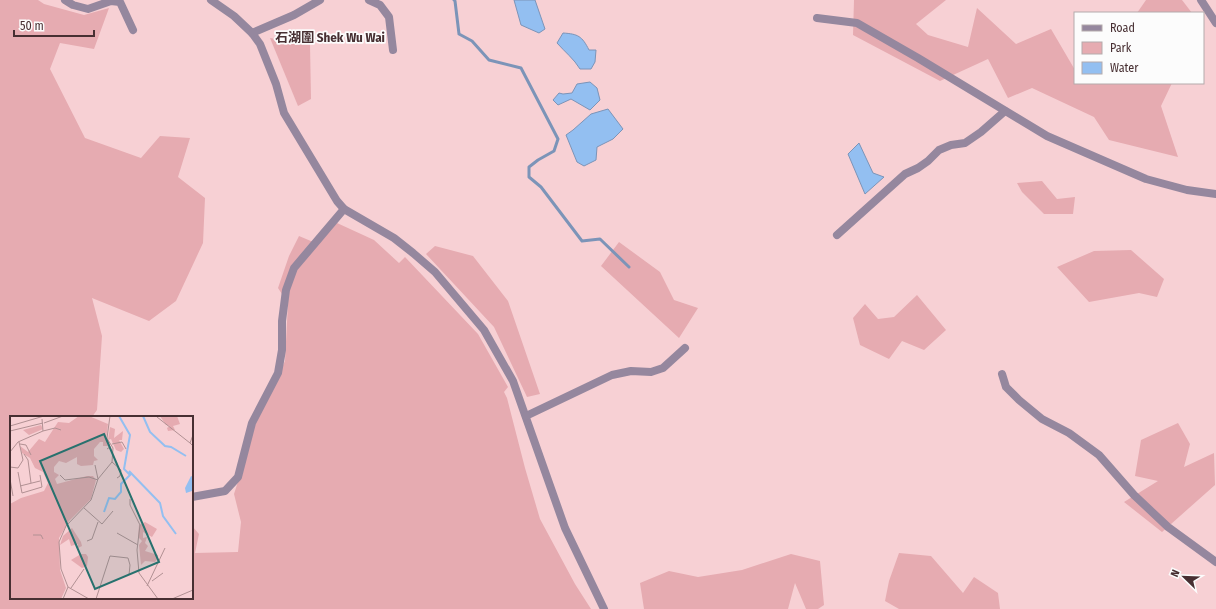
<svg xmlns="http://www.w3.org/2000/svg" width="1216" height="609" font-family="'Fira Sans Condensed','Noto Sans TC',sans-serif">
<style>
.green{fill:#e6abb1}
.water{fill:#93bff1;stroke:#7c94b8}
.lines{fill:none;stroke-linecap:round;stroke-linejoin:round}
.stream{stroke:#7c94b8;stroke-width:3}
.street{stroke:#95879e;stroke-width:8}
.labels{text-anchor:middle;stroke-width:3.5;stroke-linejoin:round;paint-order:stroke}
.quarter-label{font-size:13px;font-weight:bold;fill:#472f32;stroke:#fcfcfc}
.inset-river{fill:none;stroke:#93bff1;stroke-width:2}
.inset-road{fill:none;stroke:#b19093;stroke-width:1}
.view{fill:#27716e;fill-opacity:0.15;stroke:#27716e;stroke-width:2}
.inset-edge{fill:none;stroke:#472f32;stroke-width:2}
</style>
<rect width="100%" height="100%" fill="#f7d0d4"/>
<g class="green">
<path d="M0 0H38L44 4 84 15 109 8 94 49 60 43 50 69 85 138 141 158 160 136 190 138 178 177 205 198 203 243 176 301 149 321 92 298 102 336 97 410 92 417H11V598H192V526L199 534 195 553 238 552 241 522 234 494 243 466 251 432 285 361 288 303 278 288 289 256 299 236 318 244 337 223 374 240 399 263 405 257 478 334 508 387 504 392 507 398 525 468 540 519 575 584 591 609H0Z"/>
<path d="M854 0H946L916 24 928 35 968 47 977 8 1016 44 1051 29 1075 70V83H1172L1161 106 1178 157 1109 140 1094 117 1032 88 1008 98 988 59 940 81 853 35Z"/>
<path d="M1146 0H1182L1192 13H1137Z"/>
<path d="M270 38 310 44 311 99 298 106Z"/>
<path d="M1042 181 1057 199 1075 197 1073 214H1044L1022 192 1017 183Z"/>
<path d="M619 242 660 272 674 300 698 308 679 338 601 266Z"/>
<path d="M435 246 473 256 508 301 540 394 527 397 494 327 426 254Z"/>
<path d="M1131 250 1164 279 1157 297 1139 293 1089 302 1057 267 1094 251Z"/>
<path d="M917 295 946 330 924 350 902 341 889 359 860 345 853 318 865 304 878 319 894 317Z"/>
<path d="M1178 423 1190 444 1184 467 1214 453 1215 485 1162 532 1124 502 1158 481 1135 476 1141 440Z"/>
<path d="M899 553 931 556 963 593 974 577 998 593 1000 609H899L885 601 889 581Z"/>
<path d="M791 554 820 561 824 605 818 609H806L795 583 788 609H644L640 583 669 571 698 577 742 570Z"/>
</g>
<g class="water">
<path d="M514 0H535L545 29 539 33 521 25Z"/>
<path d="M563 33C578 34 582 36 589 50H596L595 62 591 69H580C574 59 565 52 557 43Z"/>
<path d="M590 82 597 88 600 100 590 110 571 99 558 105 553 100 559 93 563 94 572 93 577 84Z"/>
<path d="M608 109 623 129 613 139 597 147 596 160 584 166 577 162 566 135 573 130 591 114Z"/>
<path d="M859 143 873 173 884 177 865 194 848 154Z"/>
</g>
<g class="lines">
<path class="stream" d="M454 0 455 1 459 34 472 41 489 60 521 68 558 139 554 151 538 160 529 167V177L541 187 582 241 600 239 629 267"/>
<g class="street">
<path d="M65 0 73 5 88 9 111 1 120 2 133 30"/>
<path d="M211 0 234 16 252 33 260 44 276 84 284 113 337 201 344 209 394 238 413 253 435 272 484 330 513 381 565 528 604 609"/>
<path d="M369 0 380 5 389 17 393 50"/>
<path d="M1201 0 1216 23"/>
<path d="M817 18 857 23 918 58 1047 136 1146 179 1187 190 1216 194"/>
<path d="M252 33 294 15 320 0"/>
<path d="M837 235 905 174 918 168 928 161 939 150 951 145 965 143 981 132 1005 111"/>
<path d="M1002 374 1006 387 1019 400 1042 419 1069 433 1099 455 1134 495 1168 527 1216 562"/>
<path d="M526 416 612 375 631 371 651 372 663 368 685 348"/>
<path d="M192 497 225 491 238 477 252 423 278 373 282 350V321L286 290 294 268 344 209"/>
</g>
</g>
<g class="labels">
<g class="quarter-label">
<text x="330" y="42">石湖圍 Shek Wu Wai</text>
</g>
</g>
<g transform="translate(10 416)">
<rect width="183" height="183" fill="#f7d0d4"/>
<path d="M69 0H79L98 8 96 23 98 30H93V26H90L84 33V40L88 44 84 45 83 49 71 50 67 48V41L56 47 49 45 44 51V56L49 59 45 63 47 68 77 60H83L86 64 81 83 59 105 49 122 50 154 56 172 51 183H0V88L11 82 34 75 38 67 33 56 25 52 20 42 12 37 10 30 18 36 29 23 35 26 48 6 59 7ZM150 0H167L170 8 163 10 165 14 158 15 157 12 160 10 156 9ZM31 9 33 13 19 19 13 14ZM100 11 105 13 104 22 113 15 112 24H109L114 33 111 36 106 34 101 23 98 24ZM135 106 147 113 142 121 133 116V122L137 121 135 127 138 130 135 135 148 139V142L145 146 135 145 131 149 129 129 132 125 128 121 129 109ZM62 112 71 126 72 130 68 132V128L61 130 59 123 50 129 53 120ZM71 138H76L78 141 77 150 72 152 61 144Z" fill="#e6abb1"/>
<path d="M181 60 183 61 182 75 176 77 175 72Z" fill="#93bff1"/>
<path class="inset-river" d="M133 0 140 16 155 30 161 31 176 40M119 55 150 87 153 100 166 118M94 96 99 82 105 83 111 76V68L120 59 114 53 120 19 109 0"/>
<path class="inset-road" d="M147 1 180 27M34 7 53 0M0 10 34 0M0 15 33 7M33 15 45 12 51 14M183 19 180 27 183 30M10 28 16 29 21 39M102 28 112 26 116 33M97 33 100 31 97 22 100 0M0 36 8 26 33 15 32 3M14 38 18 44 21 67M102 46 111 54 110 60 107 62M85 49 88 63M0 51 8 52 13 44 9 26M8 56 12 77 32 71 30 59M50 59 55 64 79 61 88 64M0 63 3 80M10 70 30 65M120 83V89L130 109 127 134 129 157 148 183M74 92 92 108 103 95M107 117 128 129M23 119H31L33 123M77 125 82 123 88 106M142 165 153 157M137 170 155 132M58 171 79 183M61 172 74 153M53 183 58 171 51 153 49 126 56 110 81 84 88 63 102 46 103 32 98 24M86 183 100 140 118 142 120 149 119 159M162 183 183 174"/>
<path class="view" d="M94 18 149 146 85 173 30 45Z"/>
<rect width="183" height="183" class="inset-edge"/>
</g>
<rect x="1074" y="12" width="130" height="72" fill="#fcfcfc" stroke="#b4aaab"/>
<rect x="1082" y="25" width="20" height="6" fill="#95879e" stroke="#b4aaab"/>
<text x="1110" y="32" font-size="12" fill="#472f32">Road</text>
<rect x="1082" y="42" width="20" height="12" fill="#e6abb1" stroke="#b4aaab"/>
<text x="1110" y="52" font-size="12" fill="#472f32">Park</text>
<rect x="1082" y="62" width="20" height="12" fill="#93bff1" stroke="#b4aaab"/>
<text x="1110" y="72" font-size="12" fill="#472f32">Water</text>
<g transform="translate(1184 577) rotate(293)" stroke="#fcfcfc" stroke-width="3" paint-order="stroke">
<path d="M0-3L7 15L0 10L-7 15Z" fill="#472f32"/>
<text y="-6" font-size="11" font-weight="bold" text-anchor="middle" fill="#472f32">N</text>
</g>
<path d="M14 30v6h80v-6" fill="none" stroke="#472f32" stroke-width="2"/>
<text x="20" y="30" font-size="12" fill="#472f32" stroke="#fcfcfc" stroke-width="3" paint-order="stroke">50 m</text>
</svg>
